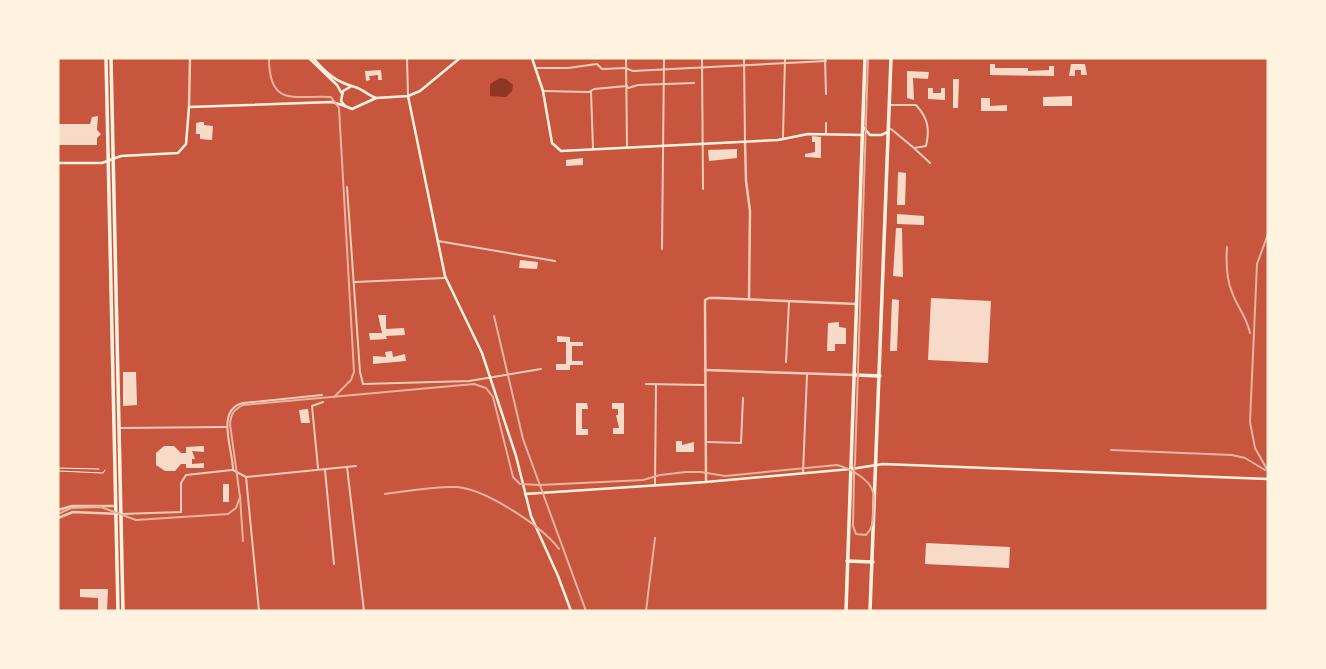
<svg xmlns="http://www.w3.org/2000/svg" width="1326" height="669" font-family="'Open Sans',sans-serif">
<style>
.water{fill:#8f3625}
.building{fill:#f7dbc8}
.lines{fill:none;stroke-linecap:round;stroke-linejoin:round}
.path{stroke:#fff3e0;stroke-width:1}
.minor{stroke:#f1ccb7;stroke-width:2}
.tertiary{stroke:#f1ccb7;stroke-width:2.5}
.secondary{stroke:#fff3e0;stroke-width:2.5}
.primary{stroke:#fff3e0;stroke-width:3.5}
.tram{stroke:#e9b49f;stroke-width:2}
.rail{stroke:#e9b49f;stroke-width:2}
</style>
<rect width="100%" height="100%" fill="#c8553d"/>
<path class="water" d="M500 78 506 79 513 85 512 91 506 97 490 96V84Z"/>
<g class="building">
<path d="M990 64H995V68H1028V71L1049 70V66H1054V76L990 75Z"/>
<path d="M1071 64H1085L1087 75H1081V70H1075V76H1069Z"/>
<path d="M381 70 382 80H378V75L369 76 370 80 366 81 365 71Z"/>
<path d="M907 71 929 72 928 79 913 78 914 100 907 98Z"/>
<path d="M953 79H959L958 108H953Z"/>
<path d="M928 88H933V93H941V88H945V100L928 99Z"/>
<path d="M1072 96V106H1043V97Z"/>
<path d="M981 98H990V106L1007 105V111H981Z"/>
<path d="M98 116 97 130 101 134 97 138V145H58V124H90L92 117Z"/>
<path d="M201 122H204V125L213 126 212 140 200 139V134H196V123Z"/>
<path d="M812 136 821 137V158L805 157V154L815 152V142H812Z"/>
<path d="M737 149V158L709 161 708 150Z"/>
<path d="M583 158V165L566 166V160Z"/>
<path d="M898 172 906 173 905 205H897Z"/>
<path d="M897 214 924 216V225L897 224Z"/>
<path d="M896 228H902L903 277 893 276Z"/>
<path d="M520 260 538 262 537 269 519 268Z"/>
<path d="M931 298 991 301 988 363 928 360Z"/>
<path d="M892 299 899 300 897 351H890Z"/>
<path d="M378 315H386V329L404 328 405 335 386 336 387 339 370 340 369 333H382Z"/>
<path d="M839 322V327L846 328V344H835V351H827L828 323Z"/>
<path d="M557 336 570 337V342H583V346H572V361H583V365H570V370H556V364H566V342H557Z"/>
<path d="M392 351 393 357 405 354 406 361 373 364V356L386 357 385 352Z"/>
<path d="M123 372H136L137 405 123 406Z"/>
<path d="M576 403H587L588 409H582V429H588V435H576Z"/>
<path d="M612 403H624V434H613V428H619L616 415H618V409H612Z"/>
<path d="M308 409 310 423H301L299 410Z"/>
<path d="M676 441H682V445L694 442V452H676Z"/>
<path d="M164 446H174L181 453H186V447L204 446V452L192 451 195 459H192V464L204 463V468H186V464H181L175 471H165L156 465V453Z"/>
<rect x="223" y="484" width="6" height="18"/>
<path d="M926 543 1010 547 1009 568 925 564Z"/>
<path d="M80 589H108L107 611H98V598L80 597Z"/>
</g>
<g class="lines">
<g class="path">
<path d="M58 468 99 469"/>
<path d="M58 471 103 473 105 470"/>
</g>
<g class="minor">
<path d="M407 58 408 95"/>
<path d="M626 58 627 147"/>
<path d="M702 58 703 189"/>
<path d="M744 58 745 141"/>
<path d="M825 58 826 94"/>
<path d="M537 68H568L597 64 602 69 625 68 633 71 826 61"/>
<path d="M628 88 638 85 694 83"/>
<path d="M544 91 589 92 594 89 627 86"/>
<path d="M591 91 593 149"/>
<path d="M890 105H916C928 118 930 129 926 146L914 148 891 129"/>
<path d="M826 133V123"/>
<path d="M783 137 785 58"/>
<path d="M915 149 930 163"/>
<path d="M347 187 360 372 363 384 469 381 541 369"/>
<path d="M438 241 555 261"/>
<path d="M662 249 664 58"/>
<path d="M355 282 444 278"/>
<path d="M786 362 789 302"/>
<path d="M646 384 704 385"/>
<path d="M120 428 226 427"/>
<path d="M708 442 741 443 743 398"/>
<path d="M347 467 364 611"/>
<path d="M318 468 312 406 323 402"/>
<path d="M325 470 334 564"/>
<path d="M803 473 807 375"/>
<path d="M247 477 356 466"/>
<path d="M655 484 656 385"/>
<path d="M121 514 181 512V483L186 475 232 470"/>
<path d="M259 611 246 477 233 470C233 449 215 410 243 403L322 395"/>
</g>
<g class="tertiary">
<path d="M189 107 190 58"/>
<path d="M745 142 746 181 750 211 749 299"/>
<path d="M705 370 855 375"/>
<path d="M706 482 705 300 709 298H718L857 304"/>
<path d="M58 510 72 506H116"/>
<path d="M58 518 73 512 120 514"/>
</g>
<g class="secondary">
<path d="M309 58 337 85 342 94"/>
<path d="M313 58C327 74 336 82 355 87 362 89 368 95 376 98"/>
<path d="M532 58 543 91 552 143 561 151 778 140 808 134 862 135"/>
<path d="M350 87 343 91 341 101 345 106 352 109 376 98 408 96 420 91 460 58"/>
<path d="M408 96 445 276 482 353 516 456 531 516 558 576 571 611"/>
<path d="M864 128 870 135H881L888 132"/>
<path d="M58 163H102L121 156 178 153 186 144 189 107 332 102 345 106"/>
<path d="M525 494 706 482 851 469 883 464 1268 479"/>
</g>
<g class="primary">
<path d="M106 58 118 611"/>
<path d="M111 58 123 611"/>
<path d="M855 375 880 376"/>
<path d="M847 561 873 562"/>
<path d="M846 611 865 58"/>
<path d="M870 611 891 58"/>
</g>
<g class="tram">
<path d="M269 58C269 108 295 95 331 97L339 108 354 372 351 380 334 397"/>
<path d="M240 496 243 541"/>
<path d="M58 514 71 508 101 507 136 520 228 514 236 508 240 497 230 424C231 413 234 410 243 405L474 384 486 388 493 397 513 477 520 484 540 485 643 480 660 475 686 472H701L725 476 837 465C849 468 870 479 873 492 875 498 873 508 873 515 873 523 872 529 866 535L856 534 853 526 854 476C854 472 854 467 855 463L868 58"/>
</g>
<g class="rail">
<path d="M1268 234 1257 264 1250 422 1255 448 1268 471"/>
<path d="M1227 247C1226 262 1226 278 1232 292 1237 307 1247 317 1250 333"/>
<path d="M494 316 523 439 586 611"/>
<path d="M1111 450 1232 455 1245 458 1265 470"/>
<path d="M385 494C408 491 433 486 457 487 485 489 542 526 559 549"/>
<path d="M646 611 655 538"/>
</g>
</g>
<rect width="1326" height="669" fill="none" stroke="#fff3e0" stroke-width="119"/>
</svg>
